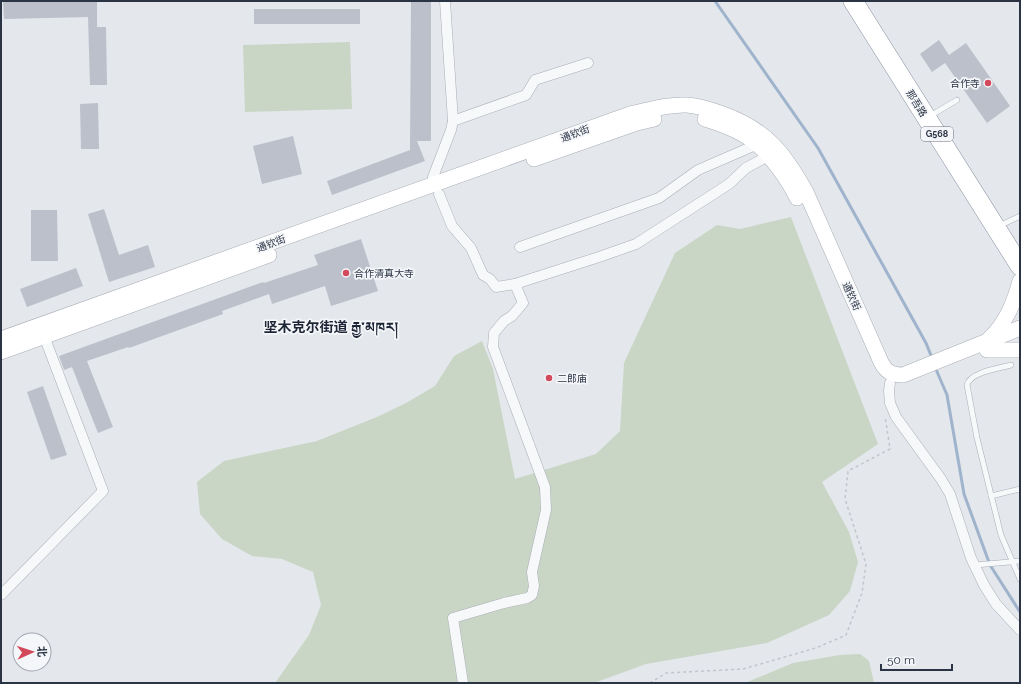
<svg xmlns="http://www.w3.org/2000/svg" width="1021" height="684" font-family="Raleway,'Noto Sans SC','Noto Serif Tibetan',sans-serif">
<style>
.green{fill:#c9d6c5}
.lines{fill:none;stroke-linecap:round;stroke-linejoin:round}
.stream{stroke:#9fb4cc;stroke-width:3}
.building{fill:#bbc0ca}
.lane-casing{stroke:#a9aeb7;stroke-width:6}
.street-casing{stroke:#a9aeb7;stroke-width:11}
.secondary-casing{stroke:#a9aeb7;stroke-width:16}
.highway-casing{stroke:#8b94a3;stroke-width:20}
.path{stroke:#c2c5cb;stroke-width:1.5;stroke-dasharray:3 3;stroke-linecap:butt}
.lane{stroke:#f7f8fa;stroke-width:5}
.street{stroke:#f7f8fa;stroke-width:10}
.secondary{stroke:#fff;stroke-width:15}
.highway{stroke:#fff;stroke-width:19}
.poi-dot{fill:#d1495b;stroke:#f4f6f9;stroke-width:1.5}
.labels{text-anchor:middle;stroke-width:3.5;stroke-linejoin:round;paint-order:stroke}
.shield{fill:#f4f6f9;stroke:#676e7b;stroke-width:1}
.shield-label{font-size:9px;font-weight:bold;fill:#2b3445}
.poi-label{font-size:10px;fill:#2b3445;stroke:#f4f6f9;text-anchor:start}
.street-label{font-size:10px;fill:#2b3445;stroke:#f4f6f9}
.district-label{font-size:14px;font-weight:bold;fill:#1d2536;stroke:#f4f6f9}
</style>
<rect width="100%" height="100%" fill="#e4e7ec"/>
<g class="green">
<path d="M350 42 352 109 245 112 243 45Z"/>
<path d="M791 217 878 444 822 482 849 532 858 562 850 591 829 615 767 643 646 664 594 683H275L309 635 321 605 313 572 282 559 252 556 222 539 200 514 197 482 224 461 317 441 377 417 406 403 435 386 454 356 482 341 493 369 515 479 596 454 620 431 624 363 675 253 717 225 740 229Z"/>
<path d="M860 654 869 661 874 683H745L793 663 840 655Z"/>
</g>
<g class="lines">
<g class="stream">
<path d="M715 1 818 148 926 343 932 358"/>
<path d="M935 367 947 395 964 494 990 565 1020 612"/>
</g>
</g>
<g class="building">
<path d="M3 1H97V27H106L107 85H90L88 17 4 19Z"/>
<path d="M411 1H431V141H417L425 161 332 195 327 181 410 150Z"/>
<rect x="254" y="9" width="106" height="15"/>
<path d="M939 40 949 55 966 43 1010 106 987 123 945 63 932 72 920 54Z"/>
<path d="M98 103 99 149H81L80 104Z"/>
<path d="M293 136 302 174 262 184 253 146Z"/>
<path d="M104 209 119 255 148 245 155 267 109 282 88 214Z"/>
<path d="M31 210H57L58 261H31Z"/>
<path d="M361 239 378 291 331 306 325 286 272 304 269 294 222 311 223 314 129 348 128 347 87 361 113 427 98 433 72 367 64 370 59 356 263 282 264 283 318 265 314 255Z"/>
<path d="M76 268 83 286 27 307 20 289Z"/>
<path d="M43 386 67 455 51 460 27 392Z"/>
</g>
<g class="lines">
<g class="lane-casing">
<g id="lane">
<path d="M930 116 957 100"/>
<path d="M999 226 1020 216"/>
<path d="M1011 365C1000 368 970 372 967 385L977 438 1001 535 1020 579"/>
<path d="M991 496 1020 489"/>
<path d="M975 565 1020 561"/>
</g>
</g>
<g class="street-casing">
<g id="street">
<path d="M453 121 526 95 535 80 588 63"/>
<path d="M436 185 433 177 451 130 453 121 445 1"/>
<path d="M439 194 452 226 471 248 483 275 490 279 496 287 515 284 599 257 636 244 729 184 746 168 768 156"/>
<path d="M520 247 659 198 698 170 758 144"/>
<path d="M890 383 889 391 890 403 896 417 941 479 950 494 971 558 984 585 996 604 1020 630"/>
<path d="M1 595 103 491 44 336"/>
<path d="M463 683 453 618 504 603 527 598 532 595 534 586 532 572 546 510 545 487 493 347 494 333 504 321 512 316 523 303 515 284"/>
</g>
</g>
<g class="secondary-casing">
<g id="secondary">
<path d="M705 119C722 124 743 132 757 144 771 156 789 181 797 198"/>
<path d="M534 159 637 123 654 119"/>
<path d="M1 339 630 114C649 110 668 104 687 105 699 106 712 110 723 114 767 130 784 153 806 192L881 362C886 372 892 375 903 375L1020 328"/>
<path d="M989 339C1006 323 1014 303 1020 281"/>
<path d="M987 350H1020"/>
<path d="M1 352 269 255"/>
</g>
</g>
<g class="highway-casing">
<path id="highway" d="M853 1 1020 266"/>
</g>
<path class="path" d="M650 683 666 673 743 669 816 648 846 635 862 593 866 564 845 499 848 471 890 449 885 416"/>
<use href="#lane" class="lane"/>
<use href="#street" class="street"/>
<use href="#secondary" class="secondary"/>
<use href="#highway" class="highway"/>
</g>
<g class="poi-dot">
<circle cx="988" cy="83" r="4"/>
<circle cx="346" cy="273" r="4"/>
<circle cx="549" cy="378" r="4"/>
</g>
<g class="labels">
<rect class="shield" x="921" y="127" width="32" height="14" rx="3"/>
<g class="shield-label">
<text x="937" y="137">G568</text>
</g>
<g class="poi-label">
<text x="980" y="87" text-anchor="end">合作寺</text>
<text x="354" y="277">合作清真大寺</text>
<text x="557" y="382">二郎庙</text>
</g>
<g class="street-label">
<text transform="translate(917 103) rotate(58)" y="4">那吾路</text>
<text transform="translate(575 133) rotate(-20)" y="4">通钦街</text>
<text transform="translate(271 243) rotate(-20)" y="4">通钦街</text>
<text transform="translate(852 296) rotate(66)" y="4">通钦街</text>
</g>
<g class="district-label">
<text x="331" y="332">坚木克尔街道 རྒྱ་མཁར།</text>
</g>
</g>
<rect width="1021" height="684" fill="none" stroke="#2b3445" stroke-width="4"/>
<g transform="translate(32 652) rotate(87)"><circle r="19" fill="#f4f6f9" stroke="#a4a8b1"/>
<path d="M0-3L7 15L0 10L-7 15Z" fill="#d1495b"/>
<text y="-6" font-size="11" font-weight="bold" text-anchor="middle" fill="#2b3445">北</text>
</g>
<path d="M881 664v6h71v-6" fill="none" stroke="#2b3445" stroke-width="2"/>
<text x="887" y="664" font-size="12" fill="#2b3445" stroke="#f4f6f9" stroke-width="3" paint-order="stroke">50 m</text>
</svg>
